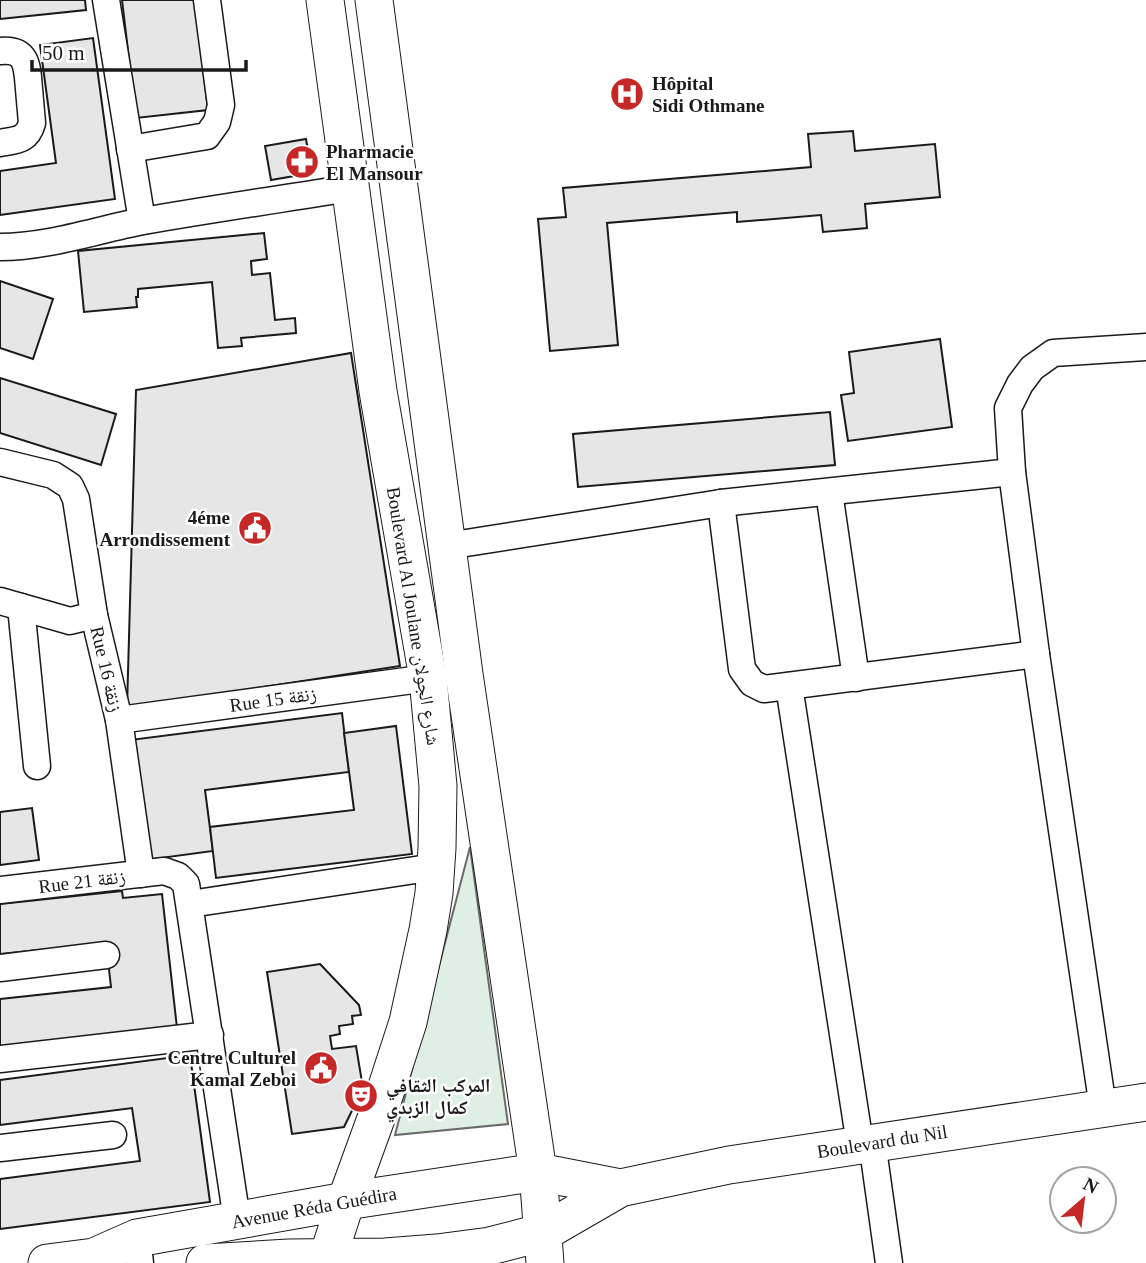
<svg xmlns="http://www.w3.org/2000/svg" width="1146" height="1263" font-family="'Times New Roman','Noto Naskh Arabic',serif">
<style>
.green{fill:#e0efe3;stroke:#6a6a6a;stroke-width:2}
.building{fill:#e6e6e6;stroke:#1a1a1a;stroke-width:2}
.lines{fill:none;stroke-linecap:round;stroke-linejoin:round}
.street-casing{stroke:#1a1a1a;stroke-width:29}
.secondary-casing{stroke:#1a1a1a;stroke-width:39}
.street{stroke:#fff;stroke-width:26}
.secondary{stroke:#fff;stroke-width:37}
.labels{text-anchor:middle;stroke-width:5;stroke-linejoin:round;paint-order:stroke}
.poi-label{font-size:19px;font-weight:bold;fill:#1a1a1a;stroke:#fff;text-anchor:start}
.street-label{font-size:19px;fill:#1a1a1a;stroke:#fff}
</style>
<rect width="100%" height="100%" fill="#fff"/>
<path class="green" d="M470 847 508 1124 395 1135Z"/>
<g class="building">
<path d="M0 0H85L86 10 0 19Z"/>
<path d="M122 0H195L208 110 136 118Z"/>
<path d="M93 38 115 199 0 215V171L56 163 40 45Z"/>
<path d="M853 131 855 151 935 144 940 197 865 204 867 228 823 232 821 215 737 222V212L607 223 618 345 550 351 538 219 566 217 563 188 811 167 808 134Z"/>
<path d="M306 139 312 173 271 180 265 146Z"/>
<path d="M264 233 267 259 251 261 252 275 270 273 275 320 295 318 296 333 241 338 242 346 218 348 212 282 138 289V297H136L137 307 84 312 78 251Z"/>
<path d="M0 281 53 299 33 359 0 348Z"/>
<path d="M940 339 952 427 848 441 841 395 854 393 849 352Z"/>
<path d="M351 353 400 666 127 708 136 390Z"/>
<path d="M0 378 116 414 101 465 0 433Z"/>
<path d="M830 412 835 465 578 487 573 434Z"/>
<path d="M342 713 349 772 205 790 213 851 146 860 130 740Z"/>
<path d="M396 726 412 854 216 878 210 827 354 810 344 733Z"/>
<path d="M32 808 39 860 0 865V812Z"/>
<path d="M122 891 123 898 162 894 177 1028 0 1048V999L111 987 106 943 0 954V904Z"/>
<path d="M320 964 359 1005 361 1015 352 1016 353 1024 339 1026 340 1034 330 1036 332 1049 356 1046 363 1088 344 1127 292 1134 267 972Z"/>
<path d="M190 1055 210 1202 0 1229V1179L140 1161 132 1108 0 1125V1080Z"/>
</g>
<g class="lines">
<g class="street-casing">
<g id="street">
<path d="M106 0 142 221"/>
<path d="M0 51C28 48 27 67 29 89 30 100 31 112 32 123 27 141 16 140 0 143"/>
<path d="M130 149 207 136 217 122 221 105 207 0"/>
<path d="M0 247C48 247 96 230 143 221 212 209 281 199 350 188"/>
<path d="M0 462 53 475 70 486 76 499 94 615 119 720 141 874"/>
<path d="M829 492 856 678"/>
<path d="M721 503 742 669 752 683 764 689 1036 654"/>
<path d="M447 546 721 503 1012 472"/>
<path d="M0 601 70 621 94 615"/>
<path d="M21 607 37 766"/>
<path d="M789 686 860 1144"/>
<path d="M119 720 428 678"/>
<path d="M0 890 164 871 178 876 186 884 237 1220"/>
<path d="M190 904 435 867"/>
<path d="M0 968 106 955"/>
<path d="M0 1059 210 1035"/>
<path d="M1103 1108 1036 654 1012 472 1008 408 1020 384 1032 368 1053 353 1146 347"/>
<path d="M872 1142 889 1263"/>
<path d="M0 1148 113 1135"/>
<path d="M137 1238 140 1263"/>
</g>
</g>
<g class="secondary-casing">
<g id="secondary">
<path d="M325 0 378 391 428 678 438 786 437 848 434 893 428 930 408 1022 382 1102 346 1201 326 1263"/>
<path d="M374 0 464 674 538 1172 545 1263"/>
<path d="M47 1263 94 1257 137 1238 346 1201 538 1172 620 1188"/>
<path d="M205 1263 289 1258 385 1257 437 1253 490 1246 544 1232 620 1188 729 1165 1146 1102"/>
</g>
</g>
<use href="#street" class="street"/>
<use href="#secondary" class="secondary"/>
</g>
<defs>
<g id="hospital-disc" transform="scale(1.75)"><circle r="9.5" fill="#c62828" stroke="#fff"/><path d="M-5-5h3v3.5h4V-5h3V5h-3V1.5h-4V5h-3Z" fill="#fff"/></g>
<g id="pharmacy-disc" transform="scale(1.75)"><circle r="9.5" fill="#c62828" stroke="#fff"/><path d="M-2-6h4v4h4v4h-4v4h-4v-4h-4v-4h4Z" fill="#fff"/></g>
<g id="civic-disc" transform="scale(1.75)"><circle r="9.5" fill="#c62828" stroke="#fff"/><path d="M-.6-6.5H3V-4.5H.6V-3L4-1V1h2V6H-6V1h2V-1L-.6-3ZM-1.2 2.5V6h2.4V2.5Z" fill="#fff"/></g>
<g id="theatre-disc" transform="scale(1.75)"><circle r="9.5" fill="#c62828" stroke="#fff"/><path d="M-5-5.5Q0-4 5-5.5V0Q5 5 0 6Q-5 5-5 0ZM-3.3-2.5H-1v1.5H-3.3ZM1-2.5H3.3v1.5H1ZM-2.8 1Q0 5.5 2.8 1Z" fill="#fff"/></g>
</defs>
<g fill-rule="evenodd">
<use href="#hospital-disc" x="627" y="94"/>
<use href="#pharmacy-disc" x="302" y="162"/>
<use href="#civic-disc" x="255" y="528"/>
<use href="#civic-disc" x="321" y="1068"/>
<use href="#theatre-disc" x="361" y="1096"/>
</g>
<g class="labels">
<g class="poi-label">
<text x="652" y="90">Hôpital<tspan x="652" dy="22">Sidi Othmane</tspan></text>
<text x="326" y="158">Pharmacie<tspan x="326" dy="22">El Mansour</tspan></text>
<text x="230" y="524" text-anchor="end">4éme<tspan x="230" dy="22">Arrondissement</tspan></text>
<text x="296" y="1064" text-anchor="end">Centre Culturel<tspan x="296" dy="22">Kamal Zeboi</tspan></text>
<text x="386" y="1092">المركب الثقافي<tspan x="386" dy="22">كمال الزبدي</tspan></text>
</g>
<g class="street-label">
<text transform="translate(414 616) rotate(81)" y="7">Boulevard Al Joulane شارع الجولان</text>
<text transform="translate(107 669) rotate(77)" y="7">Rue 16 زنقة</text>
<text transform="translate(273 699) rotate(-8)" y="7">Rue 15 زنقة</text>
<text transform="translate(82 881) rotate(-7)" y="7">Rue 21 زنقة</text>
<text transform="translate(882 1141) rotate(-9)" y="7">Boulevard du Nil</text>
<text transform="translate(314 1207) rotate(-10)" y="7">Avenue Réda Guédira</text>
</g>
</g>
<g transform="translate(1083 1200) rotate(28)"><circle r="33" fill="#ffffff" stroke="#a3a3a3" stroke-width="2"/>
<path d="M0-5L12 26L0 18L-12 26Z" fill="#c62828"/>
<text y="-10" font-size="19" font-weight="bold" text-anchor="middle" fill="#1a1a1a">N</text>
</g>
<path d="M32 60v10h214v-10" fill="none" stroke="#1a1a1a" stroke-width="3.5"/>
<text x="42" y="60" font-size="21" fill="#1a1a1a" stroke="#ffffff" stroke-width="5" paint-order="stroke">50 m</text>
</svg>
